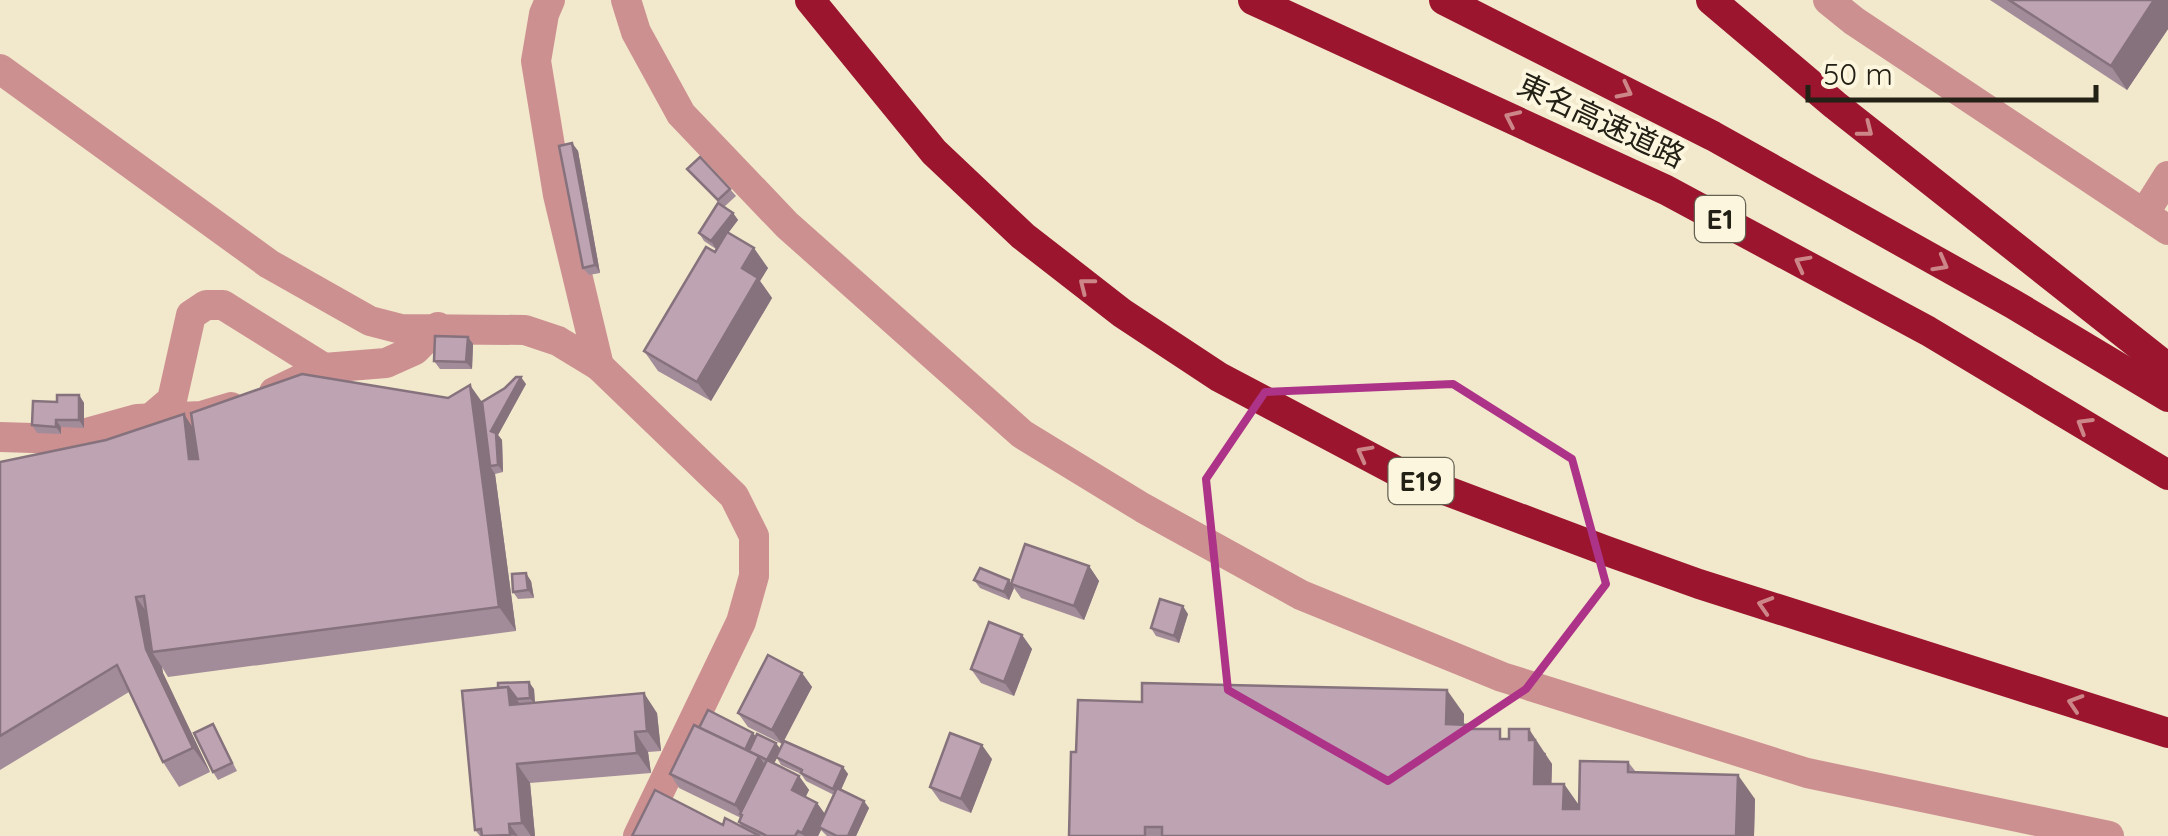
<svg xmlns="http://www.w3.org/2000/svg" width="2168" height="836" font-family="Quicksand,'Noto Sans JP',sans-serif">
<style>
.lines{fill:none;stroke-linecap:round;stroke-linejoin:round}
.street{stroke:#cd9091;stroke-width:30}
.highway{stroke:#9b152f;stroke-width:30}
.wall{fill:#a38c9a;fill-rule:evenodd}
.shaded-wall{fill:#85727d}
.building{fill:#bea3b3;stroke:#85727d;stroke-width:2.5}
.oneway{stroke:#cc8687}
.marked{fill:none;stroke:#ac3387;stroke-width:8;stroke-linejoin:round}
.labels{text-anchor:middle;stroke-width:8;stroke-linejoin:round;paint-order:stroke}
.shield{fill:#fdf6df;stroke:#646052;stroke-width:2.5}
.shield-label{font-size:28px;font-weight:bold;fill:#232015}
.street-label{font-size:30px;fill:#232015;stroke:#fdf6df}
</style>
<rect width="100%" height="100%" fill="#f2e8cc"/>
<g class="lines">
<g class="street">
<path d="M550 0 544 14 536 61 558 195 599 366"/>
<path d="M626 0 636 32 681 114 787 225 1022 434 1143 508 1301 595 1502 677 1807 773 2109 836"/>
<path d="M1828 0 1854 21 2168 230"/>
<path d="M0 69 269 264 370 321 401 329 525 330 558 341 599 366 734 496 754 536V576L741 622 638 836"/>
<path d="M2144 214 2168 176"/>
<path d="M274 392 324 368 386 363 415 350 438 327"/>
<path d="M151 418 172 400 191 315 206 305H223L324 368"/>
<path d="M0 437 65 439 137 419 201 416 231 407"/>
</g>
<g class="highway">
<path d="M810 0 934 152 1023 236 1122 313 1219 377 1402 474 1604 550 1699 584 2168 733"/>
<path d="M1253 0 1666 190 1928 331 2168 475"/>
<path d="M1444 0 1713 136 2013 304 2168 397"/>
<path d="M1711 0 1835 105 2168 368"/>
</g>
</g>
<g class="wall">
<path d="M1990 0H2168V29L2127 90Z"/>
<path d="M572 143 578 151 600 273 589 275 583 268Z"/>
<path d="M687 169 730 189 736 196 724 207 733 213 738 220 728 233 768 268 760 281 772 298 711 401 658 371 644 351 720 243 716 249 704 241 699 233 720 204Z"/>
<path d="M468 337 473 344 472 369H440L434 361Z"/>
<path d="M526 384 498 435 502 440 503 472 495 474 516 631 168 677 162 667 163 673 210 772 179 787 163 762 129 692 0 770V462L106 440 184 414 193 428 448 398 482 402Z"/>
<path d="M79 395 84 403V428L61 427V434L37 433 32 425Z"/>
<path d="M1089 566 1099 581 1084 620 1021 598 1014 588 1009 600 980 588 974 580 1011 583Z"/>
<path d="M531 581 534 598 518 599 513 592Z"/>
<path d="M1188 614 1179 643 1156 636 1151 628Z"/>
<path d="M1022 635 1032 649 1014 696 981 683 971 669Z"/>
<path d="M802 673 812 687 784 741 843 767 848 774 841 790 869 808 856 836H827L821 830 818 836H632L723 825 742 827 739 822 741 818 679 788 670 774 699 728 756 736 776 743 780 749 782 744 748 727 738 713ZM777 758 781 765 801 774 806 781 834 795 825 814 817 803 805 797 809 790 799 776 774 764Z"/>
<path d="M498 688 534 689 535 703 657 713 661 751 648 752 651 773 530 783 535 836H480L475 830Z"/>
<path d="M1464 714V725H1470L1473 729 1546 753V756L1552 764 1551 784H1564L1579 806 1628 762 1636 772 1755 799 1754 836H1069Z"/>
<path d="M213 724 237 771 218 780 213 772Z"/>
<path d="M992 759 971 813 940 801 930 787Z"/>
</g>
<g class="shaded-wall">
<path d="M2154 0H2168V29L2127 90 2111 66Z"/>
<path d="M572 143 578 151 600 273 595 265Z"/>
<path d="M733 213 738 220 716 249 711 241Z"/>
<path d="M754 248 768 268 760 281 772 298 711 401 697 382 742 268Z"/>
<path d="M468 337 473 344 472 369 466 362Z"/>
<path d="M521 377 526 384 498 435 502 440 503 472 498 465 491 431Z"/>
<path d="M470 385 487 409 490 466 495 474 516 631 499 607Z"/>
<path d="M79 395 84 403V428L79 420Z"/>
<path d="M184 414 200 439 206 483 189 459Z"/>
<path d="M56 420 61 427V434L56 427Z"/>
<path d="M1089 566 1099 581 1084 620 1074 606Z"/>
<path d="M526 573 531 581 534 598 528 590Z"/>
<path d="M1009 580 1014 588 1009 600 1004 592Z"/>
<path d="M136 597 153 621 152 652 162 667 163 673 210 772 193 748 146 649Z"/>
<path d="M1183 606 1188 614 1179 643 1174 636Z"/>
<path d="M1022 635 1032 649 1014 696 1004 682Z"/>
<path d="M802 673 812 687 782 744 772 730Z"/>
<path d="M529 682 534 689 535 705 530 698Z"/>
<path d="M508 687 522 707 510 705Z"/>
<path d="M1447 690 1464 714 1463 748 1446 724Z"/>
<path d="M644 693 657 713 661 751 647 731Z"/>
<path d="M1529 729 1552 764 1551 808 1534 784 1529 740Z"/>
<path d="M635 732 648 752 651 773 637 753Z"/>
<path d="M753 733 759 740 753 753 745 750Z"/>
<path d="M776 743 781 750 772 767 767 760Z"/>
<path d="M982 745 992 759 971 813 961 799Z"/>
<path d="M759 756 769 771 745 819 735 805Z"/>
<path d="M517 764 530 783 535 836H531L522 823Z"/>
<path d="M843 767 848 774 838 796 833 789Z"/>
<path d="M1738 775 1755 799 1754 836H1736Z"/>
<path d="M799 776 809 790 802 805 792 790Z"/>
<path d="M1564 784 1581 808 1563 809Z"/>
<path d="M864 801 869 808 856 836H848Z"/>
<path d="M817 803 827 817 819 827 821 830 818 836H804L802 833Z"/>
<path d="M509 824 518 836 510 835Z"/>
</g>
<g class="building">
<path d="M2009 0H2154L2111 66Z"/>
<path d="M572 143 595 265 583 268 559 146Z"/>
<path d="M700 157 730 189 718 200 687 169Z"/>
<path d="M718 203 733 213 711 241 699 233Z"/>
<path d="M727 232 754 248 742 268 758 278 697 382 644 351 706 247 715 252Z"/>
<path d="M435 336 468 337 466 362 434 361Z"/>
<path d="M302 374 448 398 470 385 499 607 152 652 144 596 136 597 146 649 193 748 163 762 117 665 0 736V462L106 440 184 414 189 459H198L191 413Z"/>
<path d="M516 377H521L491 431 496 433 498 465 490 466 482 402 505 388Z"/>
<path d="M57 395H79V420H56V427L32 425 33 401 57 402Z"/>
<path d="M1025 544 1089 566 1074 606 1011 584Z"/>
<path d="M980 568 1009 580 1004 592 974 580Z"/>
<path d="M526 573 528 590 513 592 512 574Z"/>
<path d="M1160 599 1183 606 1174 636 1151 628Z"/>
<path d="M989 622 1022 635 1004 682 971 669Z"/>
<path d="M768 655 802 673 772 730 738 713Z"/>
<path d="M529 682 530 698 517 699 508 687 498 688V683Z"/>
<path d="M1142 683 1447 690 1446 724 1470 725V729H1500V739H1509V729H1529V740H1535L1534 784H1564L1563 809H1579L1580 761 1628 762V772L1738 775 1736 836H1162V827H1145V836H1069L1071 752H1076L1078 700 1142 702Z"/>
<path d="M508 687 510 705 644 693 647 731 635 732 637 753 517 764 522 823 509 824 510 835 482 836 481 829 475 830 462 691Z"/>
<path d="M708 710 753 733 745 750 699 728Z"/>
<path d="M213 724 232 763 213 772 194 733Z"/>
<path d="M694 725 759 756 735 805 670 774Z"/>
<path d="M950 733 982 745 961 799 930 787Z"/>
<path d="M757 734 776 743 767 760 749 751Z"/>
<path d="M784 741 843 767 833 789 801 773 802 770 776 757Z"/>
<path d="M767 760 799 776 792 790 817 803 802 833 798 831 795 836H767L739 822 742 815 740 814Z"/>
<path d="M837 788 864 801 848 836H837L819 827Z"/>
<path d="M655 790 723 825 725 818 760 836H632Z"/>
</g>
<defs><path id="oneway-chevron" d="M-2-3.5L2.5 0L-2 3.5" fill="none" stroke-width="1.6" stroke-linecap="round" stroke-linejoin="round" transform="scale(2.5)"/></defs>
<g class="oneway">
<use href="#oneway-chevron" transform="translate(1625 91) rotate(27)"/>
<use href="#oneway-chevron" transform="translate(1512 118) rotate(-155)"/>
<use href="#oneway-chevron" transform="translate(1866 130) rotate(38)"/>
<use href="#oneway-chevron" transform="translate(1802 263) rotate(-152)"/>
<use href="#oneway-chevron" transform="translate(1941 264) rotate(29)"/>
<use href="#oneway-chevron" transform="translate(1086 285) rotate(-142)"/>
<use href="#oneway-chevron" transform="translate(2084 425) rotate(-149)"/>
<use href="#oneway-chevron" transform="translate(1364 453) rotate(-152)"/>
<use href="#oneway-chevron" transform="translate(1765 605) rotate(-163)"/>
<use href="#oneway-chevron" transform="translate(2075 703) rotate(-162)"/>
</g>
<path class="marked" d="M1453 384 1572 459 1606 584 1526 689 1388 781 1228 690 1206 479 1265 392Z"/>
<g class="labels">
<g class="shield">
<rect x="1695" y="196" width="50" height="46" rx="8"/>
<rect x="1388.5" y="458" width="65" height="46" rx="8"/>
</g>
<g class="shield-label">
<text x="1720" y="229">E1</text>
<text x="1421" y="491">E19</text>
</g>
<g class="street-label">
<text transform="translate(1601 121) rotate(25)" y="10">東名高速道路</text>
</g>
</g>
<path d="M1808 85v15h288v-15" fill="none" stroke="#232015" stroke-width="5"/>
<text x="1823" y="85" font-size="30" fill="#232015" stroke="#fdf6df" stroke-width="8" paint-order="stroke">50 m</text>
</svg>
